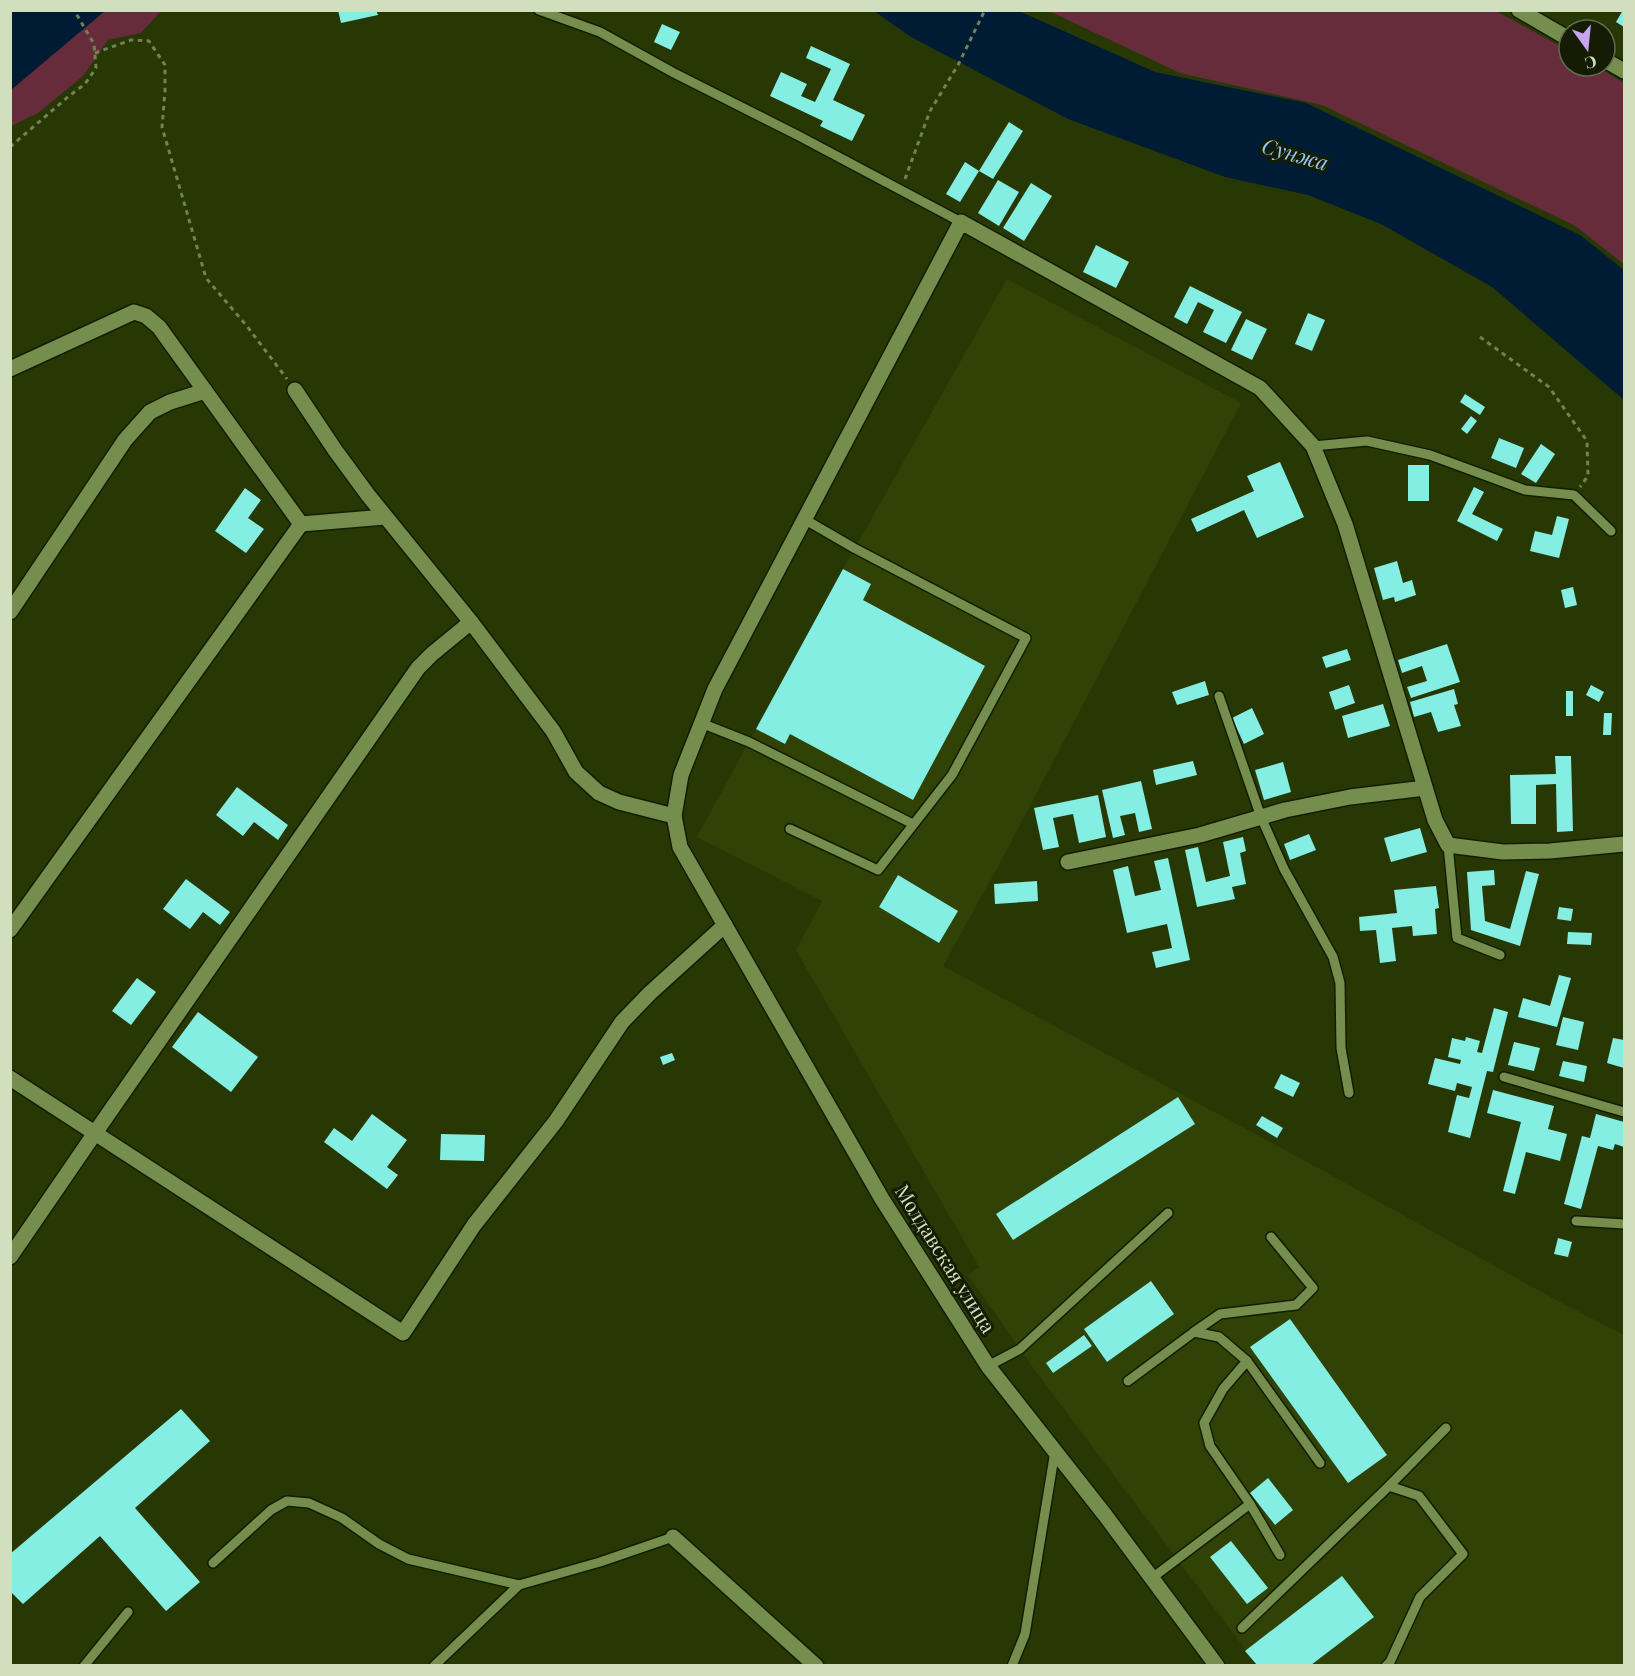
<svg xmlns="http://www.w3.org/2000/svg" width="1635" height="1676" font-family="'Playfair Display',serif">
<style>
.built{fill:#304206}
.green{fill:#672c3c}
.water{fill:#001c34}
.building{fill:#83eee1}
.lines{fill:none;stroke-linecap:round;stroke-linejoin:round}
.service-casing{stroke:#131e00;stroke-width:12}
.minor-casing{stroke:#131e00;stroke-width:18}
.path{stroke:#728256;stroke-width:3;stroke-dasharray:4.5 4.5;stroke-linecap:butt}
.service{stroke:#768e4d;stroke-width:9}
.minor{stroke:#768e4d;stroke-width:15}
.labels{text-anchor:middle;stroke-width:6;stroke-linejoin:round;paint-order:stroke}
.street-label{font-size:20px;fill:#d1dfbe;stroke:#141d03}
.water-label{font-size:21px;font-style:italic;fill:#96c6f0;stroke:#141d03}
</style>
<rect width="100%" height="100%" fill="#283804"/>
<path class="built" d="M1007 279 1241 403 1000 863 943 966 1309 1163 1558 1301 1624 1335V1665H1257L1034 1369 968 1275 979 1267 796 950 822 901 697 837 843 569Z"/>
<g class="green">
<path d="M88 11H161L141 33 108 40 83 76 38 113 11 126 10 82Z"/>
<path d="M1049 11H1496L1569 51V66H1595L1624 83V264L1574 225 1322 105 1180 73Z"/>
</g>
<g class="water">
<path d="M11 10H105V11L11 90Z"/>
<path d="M874 11H1019L1155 72 1306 103 1580 235 1624 270V400L1492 287 1381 224 1308 195 1225 177 1068 119 911 37Z"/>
</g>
<g class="building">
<path d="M338 10H376L378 15 341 23Z"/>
<path d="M1623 10H1624V27L1616 22Z"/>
<path d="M662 24 680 32 671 50 654 42Z"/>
<path d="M811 46 850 64 833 100 865 115 852 141 820 126 823 121 770 96 781 72 807 84 801 96 815 102 831 69 806 58Z"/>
<path d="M1009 122 1023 131 993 179 979 171Z"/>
<path d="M965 162 979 171 960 202 946 194Z"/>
<path d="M998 180 1019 192 999 226 978 213Z"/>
<path d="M1031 183 1052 196 1024 241 1003 228Z"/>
<path d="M1096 245 1129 262 1116 288 1083 272Z"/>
<path d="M1190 286 1242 312 1226 343 1203 332 1214 310 1198 302 1187 324 1174 317Z"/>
<path d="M1308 313 1325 320 1312 351 1295 344Z"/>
<path d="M1246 319 1267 329 1252 360 1231 350Z"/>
<path d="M1465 394 1485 407 1480 415 1460 402Z"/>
<path d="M1471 416 1477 421 1467 434 1461 429Z"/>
<path d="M1499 438 1524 448 1516 468 1491 458Z"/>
<path d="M1541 444 1555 454 1536 483 1521 474Z"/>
<path d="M1280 462 1304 517 1257 538 1244 510 1197 532 1191 519 1254 491 1247 476Z"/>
<rect x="1408" y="465" width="21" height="36"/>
<path d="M1474 487 1484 492 1472 514 1503 529 1497 541 1457 521Z"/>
<path d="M245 488 261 500 248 518 264 529 246 553 215 531Z"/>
<path d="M1557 516 1569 519 1559 558 1530 551 1535 531 1552 535Z"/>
<path d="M1397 561 1403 583 1412 580 1416 595 1395 602 1394 597 1383 600 1374 568Z"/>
<path d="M843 569 871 584 863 600 985 666 913 800 790 734 785 744 756 729Z"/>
<path d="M1573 587 1577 605 1565 608 1561 590Z"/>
<path d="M1447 644 1460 682 1411 698 1407 687 1427 681 1422 666 1402 673 1398 660Z"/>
<path d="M1347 649 1351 660 1326 668 1322 657Z"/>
<path d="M1205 681 1209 695 1177 705 1172 692Z"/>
<path d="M1349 685 1355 703 1335 710 1329 692Z"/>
<path d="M1591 685 1604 692 1599 702 1586 695Z"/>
<path d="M1454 689 1458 704 1454 705 1461 726 1438 732 1431 712 1414 717 1410 702Z"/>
<rect x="1566" y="691" width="7" height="25"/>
<path d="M1383 704 1390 726 1348 738 1342 716Z"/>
<path d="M1252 708 1264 734 1244 744 1232 718Z"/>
<path d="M1604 713H1612L1611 735H1603Z"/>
<path d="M1555 756H1571L1573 831 1557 832 1556 784 1536 785V824H1511L1510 775 1556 774Z"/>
<path d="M1193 761 1197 775 1156 785 1153 770Z"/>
<path d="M1283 762 1291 792 1264 800 1255 770Z"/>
<path d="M1141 781 1152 829 1139 832 1135 813 1120 816 1125 835 1113 838 1102 790Z"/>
<path d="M237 787 288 825 278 840 254 822 243 836 216 815Z"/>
<path d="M1098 795 1106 837 1079 843 1073 814 1053 818 1059 847 1043 850 1034 808Z"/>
<path d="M1420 828 1427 852 1391 862 1384 838Z"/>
<path d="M1309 834 1316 850 1290 860 1284 844Z"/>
<path d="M1243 837 1246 851 1240 853 1246 884 1232 887 1235 899 1197 907 1185 850 1198 847 1206 882 1230 876 1223 842Z"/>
<path d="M1168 858 1190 960 1156 968 1152 952 1172 948 1167 924 1127 933 1113 870 1128 866 1135 896 1161 890 1154 861Z"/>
<path d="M1494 870 1495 885 1482 886 1485 921 1510 929 1526 871 1539 874 1520 946 1471 930 1467 872Z"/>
<path d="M898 875 958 911 939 943 879 907Z"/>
<path d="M186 879 230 912 220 925 203 912 190 929 163 909Z"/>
<path d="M1037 881 1038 901 995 904 994 884Z"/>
<path d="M1436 886 1439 908 1435 909 1437 934 1413 936 1412 926 1392 928 1396 961 1380 963 1376 930 1360 931 1359 917 1397 913 1394 890Z"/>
<path d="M1559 907 1573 909 1571 921 1557 919Z"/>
<path d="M1568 932 1592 933 1591 945 1567 944Z"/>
<path d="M1559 975 1571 978 1557 1027 1518 1017 1523 998 1550 1006Z"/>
<path d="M137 978 156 992 131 1025 112 1011Z"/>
<path d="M1494 1008 1508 1012 1493 1072 1487 1071 1470 1138 1448 1132 1457 1095 1469 1098 1472 1087 1457 1083 1455 1091 1428 1084 1435 1058 1460 1064 1461 1060 1448 1057 1452 1038 1465 1041 1466 1037 1480 1041 1477 1052 1482 1053Z"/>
<path d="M198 1012 258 1057 231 1092 172 1047Z"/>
<path d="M1563 1017 1584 1022 1578 1050 1556 1045Z"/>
<path d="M1613 1038 1624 1040V1068L1607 1063Z"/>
<path d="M1514 1042 1540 1048 1534 1071 1508 1065Z"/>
<path d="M672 1053 675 1060 663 1065 660 1057Z"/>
<path d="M1563 1061 1587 1066 1584 1082 1559 1076Z"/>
<path d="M1281 1074 1300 1083 1293 1097 1274 1088Z"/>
<path d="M1493 1090 1554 1106 1548 1129 1567 1134 1560 1161 1526 1152 1515 1194 1503 1191 1521 1122 1487 1113Z"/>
<path d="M1178 1097 1195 1124 1013 1240 996 1214Z"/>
<path d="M372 1114 407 1140 387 1167 398 1175 387 1189 324 1142 334 1128 352 1141Z"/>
<path d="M1596 1114 1624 1122V1147L1615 1144 1613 1150 1598 1146 1581 1209 1564 1204 1582 1136 1590 1138Z"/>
<path d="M1262 1116 1283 1128 1277 1138 1256 1125Z"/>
<path d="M441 1134 485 1135 484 1161 440 1160Z"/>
<path d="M1558 1238 1572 1242 1568 1257 1554 1254Z"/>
<path d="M1151 1281 1174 1314 1107 1362 1084 1329Z"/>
<path d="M1290 1319 1387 1455 1348 1483 1250 1347Z"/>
<path d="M1084 1335 1092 1346 1053 1373 1046 1363Z"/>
<path d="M181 1409 210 1441 135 1508 200 1582 166 1611 100 1536 23 1604 10 1591V1554Z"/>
<path d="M1268 1478 1293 1510 1275 1525 1250 1493Z"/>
<path d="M1231 1541 1268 1588 1247 1604 1210 1557Z"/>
<path d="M1342 1576 1374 1617 1311 1665H1257L1245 1651Z"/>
</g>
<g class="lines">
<g class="service-casing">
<g id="service">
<path d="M539 10 600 32 674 73 799 136 961 222"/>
<path d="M1313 446 1367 441 1430 455 1525 490 1574 495 1611 531"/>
<path d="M1219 696 1261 817 1284 869 1333 957 1340 983 1341 1048 1349 1093"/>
<path d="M701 723 749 742 913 824"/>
<path d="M790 829 878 870 952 775 1026 638 854 548 804 519"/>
<path d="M1448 845 1457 938 1500 955"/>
<path d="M1504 1077 1624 1112"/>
<path d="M1576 1221 1624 1224"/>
<path d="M1194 1332 1220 1314 1296 1305 1313 1288 1271 1237"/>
<path d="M988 1366 1020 1349 1168 1213"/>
<path d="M1128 1381 1194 1332 1219 1337 1247 1361"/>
<path d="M1389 1486 1446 1428"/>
<path d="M1280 1555 1250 1504 1210 1446 1204 1423 1223 1389 1247 1361 1320 1463"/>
<path d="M213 1563 271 1510 287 1501 309 1503 342 1518 379 1544 408 1559 519 1585"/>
<path d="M1152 1578 1250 1504"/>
<path d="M1242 1628 1389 1486 1419 1496 1463 1554 1420 1597 1390 1662 1386 1666"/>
<path d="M84 1666 128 1612"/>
<path d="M434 1666 519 1585 600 1562 673 1537"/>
<path d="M1012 1666 1025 1634 1055 1451"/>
</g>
</g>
<g class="minor-casing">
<g id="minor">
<path d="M1519 10 1569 39"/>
<path d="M1605 60 1624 71"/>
<path d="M10 369 134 312 146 316 159 327 301 524 385 517"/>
<path d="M295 390 335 450 368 495 471 622 553 731 576 772 599 793 619 802 674 816"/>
<path d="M10 612 125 440 150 412 170 402 205 391"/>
<path d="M1068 862 1200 835 1285 810 1350 797 1425 788"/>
<path d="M10 930 301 524"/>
<path d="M10 1078 403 1333 474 1225 556 1121 622 1022 650 993 725 925"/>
<path d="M10 1257 95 1133 418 668 432 654 471 622"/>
<path d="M673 1537 816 1666"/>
<path d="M1217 1666 1105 1515 988 1366 882 1199 680 847 674 816 681 775 715 689 961 222 1260 388 1313 446 1345 524 1435 820 1448 845 1503 852 1550 851 1624 844"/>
</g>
</g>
<g class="path">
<path d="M95 53 131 40 149 41 165 65V91L162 127 206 278 246 325 287 379"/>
<path d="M10 147 69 96 85 84 96 68 94 44 74 10"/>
<path d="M905 179 930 111 958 65 985 10"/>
<path d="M1480 337 1549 387 1587 441 1588 476 1580 487"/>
</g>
<use href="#service" class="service"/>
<use href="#minor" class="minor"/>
</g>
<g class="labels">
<g class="street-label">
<text transform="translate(945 1259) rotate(58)" y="7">Молдавская улица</text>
</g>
<g class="water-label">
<text transform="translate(1295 155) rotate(16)" y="7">Сунжа</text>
</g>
</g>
<rect width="1635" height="1676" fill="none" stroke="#d1dfbe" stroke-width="24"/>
<g transform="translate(1587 48) rotate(165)"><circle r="28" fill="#141d03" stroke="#606b4e" stroke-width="1.5"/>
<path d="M0-4.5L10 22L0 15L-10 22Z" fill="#c8a5ef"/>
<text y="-9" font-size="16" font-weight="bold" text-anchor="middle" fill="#d1dfbe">С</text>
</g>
</svg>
